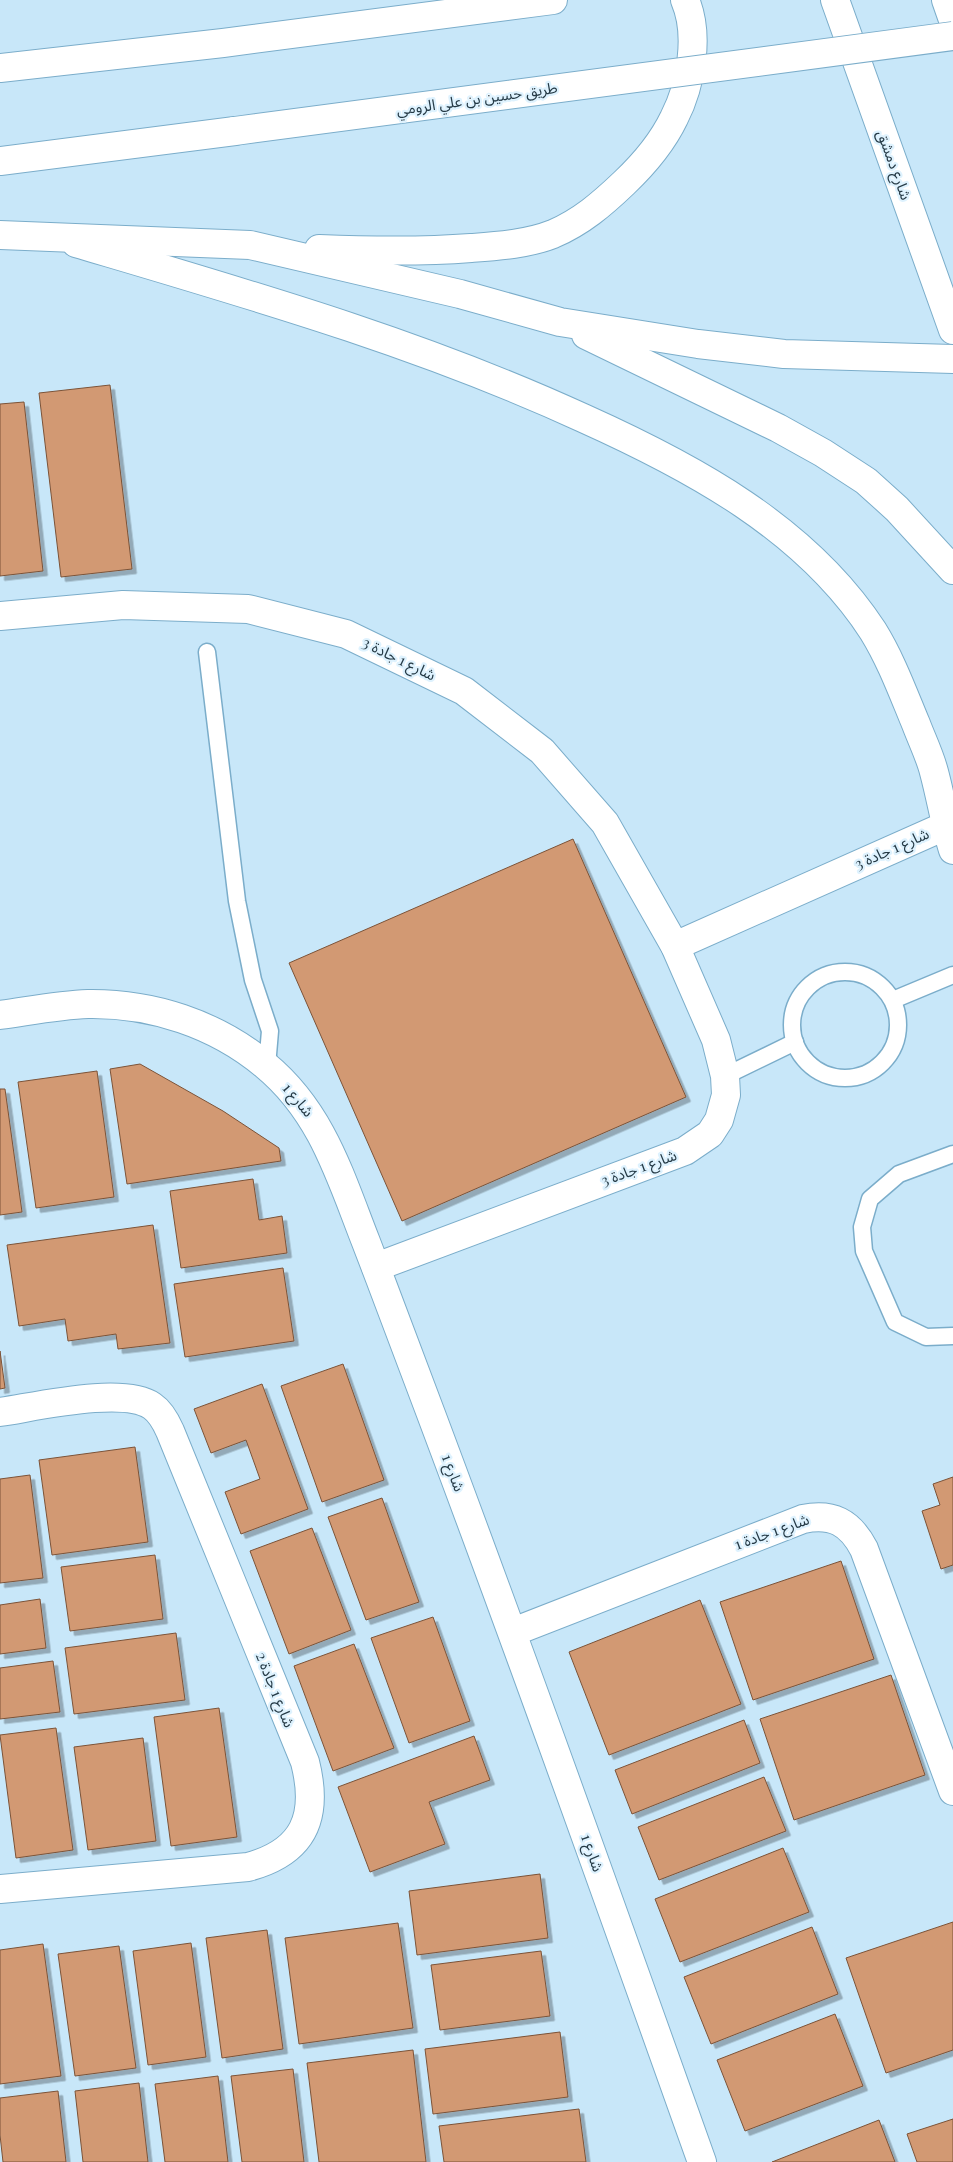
<svg xmlns="http://www.w3.org/2000/svg" width="953" height="2162" font-family="'Playfair Display','Noto Sans Arabic',serif">
<style>
.building{fill:#d29973;stroke:#7c5338;filter:url(#shadow)}
.lines{fill:none;stroke-linecap:round;stroke-linejoin:round}
.lane-casing{stroke:#7badca;stroke-width:19}
.street-casing{stroke:#7badca;stroke-width:30}
.primary-casing{stroke:#7badca;stroke-width:30}
.highway-casing{stroke:#7badca;stroke-width:30}
.lane{stroke:#fff;stroke-width:16}
.street{stroke:#fff;stroke-width:28}
.primary{stroke:#fff;stroke-width:28}
.highway{stroke:#fff;stroke-width:28}
.highway-bridge-casing{stroke:#7badca;stroke-width:30;stroke-linecap:butt}
.highway-bridge{stroke:#fff;stroke-width:28}
.labels{text-anchor:middle;stroke-width:4.5;stroke-linejoin:round;paint-order:stroke}
.street-label{font-size:15px;fill:#253a46;stroke:#def2fe}
</style>
<defs>
<filter id="shadow"><feDropShadow dx="4.5" dy="4.5" stdDeviation="0" flood-color="#0004"/></filter>
</defs>
<rect width="100%" height="100%" fill="#c8e7f9"/>
<g class="building">
<path d="M110 385 132 569 61 577 39 393Z"/>
<path d="M24 402 43 571 0 576V404Z"/>
<path d="M573 839 686 1097 402 1221 289 963Z"/>
<path d="M140 1064 223 1111 279 1148 281 1161 127 1184 110 1069Z"/>
<path d="M97 1071 114 1197 36 1208 18 1082Z"/>
<path d="M0 1089H5L22 1212 0 1215Z"/>
<path d="M253 1179 259 1220 282 1216 287 1253 181 1268 170 1191Z"/>
<path d="M153 1225 170 1343 118 1349 116 1334 68 1341 65 1319 19 1326 7 1245Z"/>
<path d="M283 1268 294 1341 185 1357 174 1284Z"/>
<path d="M0 1351 5 1388 0 1389Z"/>
<path d="M343 1364 384 1480 322 1502 281 1386Z"/>
<path d="M262 1384 308 1509 241 1534 225 1492 260 1479 246 1440 211 1453 194 1409Z"/>
<path d="M135 1447 148 1542 52 1555 39 1460Z"/>
<path d="M30 1475 43 1578 0 1583V1479Z"/>
<path d="M953 1477V1565L941 1569 922 1511 940 1505 933 1484Z"/>
<path d="M382 1498 419 1602 366 1620 328 1517Z"/>
<path d="M312 1528 351 1630 289 1654 250 1551Z"/>
<path d="M155 1555 163 1619 70 1631 61 1567Z"/>
<path d="M841 1561 874 1659 753 1700 720 1602Z"/>
<path d="M40 1599 46 1648 0 1654V1605Z"/>
<path d="M700 1600 741 1704 609 1755 569 1652Z"/>
<path d="M433 1617 470 1721 409 1743 371 1638Z"/>
<path d="M176 1633 185 1700 74 1714 65 1648Z"/>
<path d="M354 1644 394 1748 333 1771 294 1666Z"/>
<path d="M53 1661 60 1712 0 1719V1668Z"/>
<path d="M891 1675 925 1775 794 1820 760 1719Z"/>
<path d="M219 1708 237 1837 171 1846 154 1717Z"/>
<path d="M744 1720 760 1763 632 1814 615 1770Z"/>
<path d="M56 1728 73 1850 16 1858 0 1735Z"/>
<path d="M474 1736 490 1780 429 1802 445 1844 370 1872 338 1787Z"/>
<path d="M143 1738 156 1841 88 1850 74 1747Z"/>
<path d="M764 1777 786 1831 659 1880 638 1827Z"/>
<path d="M783 1848 809 1912 680 1962 655 1899Z"/>
<path d="M540 1874 548 1938 417 1955 409 1891Z"/>
<path d="M953 1922V2050L886 2073 846 1958Z"/>
<path d="M398 1923 413 2028 299 2044 285 1938Z"/>
<path d="M812 1927 838 1994 711 2044 684 1977Z"/>
<path d="M267 1930 283 2049 222 2058 206 1938Z"/>
<path d="M191 1943 206 2057 148 2065 133 1951Z"/>
<path d="M43 1944 61 2076 0 2084V1950Z"/>
<path d="M119 1946 136 2068 75 2076 58 1954Z"/>
<path d="M541 1951 550 2016 440 2030 431 1965Z"/>
<path d="M835 2014 863 2086 745 2131 717 2060Z"/>
<path d="M560 2032 568 2097 433 2114 425 2049Z"/>
<path d="M413 2050 426 2162H319L307 2063Z"/>
<path d="M293 2069 304 2162H242L231 2076Z"/>
<path d="M218 2076 228 2162H165L155 2084Z"/>
<path d="M139 2083 148 2162H83L75 2091Z"/>
<path d="M58 2091 66 2162H3L0 2135V2098Z"/>
<path d="M579 2109 586 2162H444L439 2126Z"/>
<path d="M953 2119V2162H917L907 2134Z"/>
<path d="M879 2120 895 2162H772Z"/>
</g>
<g class="lines">
<g class="lane-casing">
<g id="lane">
<path d="M207 652 237 901 253 980 270 1031 267 1066"/>
<circle cx="845" cy="1025" r="53"/>
<path d="M893 1000 953 975"/>
<path d="M725 1076 795 1042"/>
<path d="M953 1154 899 1174 870 1199 862 1227 864 1251 895 1322 926 1337 953 1336"/>
</g>
</g>
<g class="street-casing">
<g id="street">
<path d="M76 243C248 294 420 343 583 418 692 467 806 528 873 631 891 660 903 693 916 724 922 740 930 756 934 772 941 798 945 824 953 850"/>
<path d="M0 616 123 605 248 609 346 634 464 691 542 751 605 823 675 946 716 1040 725 1076 726 1095 719 1120 710 1134 685 1151 376 1267"/>
<path d="M675 946 945 826"/>
<path d="M0 1015C29 1011 59 1005 88 1004 152 1003 216 1024 265 1065 322 1112 340 1176 366 1242 388 1299 409 1356 431 1414 524 1662 613 1912 702 2162"/>
<path d="M0 1412C35 1407 123 1386 152 1406 161 1412 166 1422 170 1431L305 1762C319 1817 304 1852 248 1867L0 1889"/>
<path d="M513 1632 803 1519C832 1513 850 1522 864 1549L953 1791"/>
</g>
</g>
<g class="primary-casing">
<g id="primary">
<path d="M835 0 953 330"/>
<path d="M946 0 953 20"/>
</g>
</g>
<g class="highway-casing">
<g id="highway">
<path d="M0 68 223 43 553 0"/>
<path d="M0 161 235 131"/>
<path d="M0 235 250 245 460 294 560 322 698 344 784 354 953 359"/>
<path d="M319 249C370 251 420 252 471 248 498 246 528 244 553 234 581 222 602 204 624 183 644 164 662 143 674 118 691 85 700 35 685 0"/>
<path d="M586 335 778 428 823 453 866 481 897 509 953 570"/>
</g>
</g>
<use href="#lane" class="lane"/>
<use href="#street" class="street"/>
<use href="#primary" class="primary"/>
<use href="#highway" class="highway"/>
<g class="highway-bridge-casing">
<path id="highway-bridge" d="M235 131 953 36"/>
</g>
<use href="#highway-bridge" class="highway-bridge"/>
</g>
<g class="labels">
<g class="street-label">
<text transform="translate(477 99) rotate(-8)" y="5">طريق حسين بن علي الرومي</text>
<text transform="translate(894 165) rotate(70)" y="5">شارع دمشق</text>
<text transform="translate(399 659) rotate(26)" y="5">شارع 1 جادة 3</text>
<text transform="translate(892 849) rotate(-24)" y="5">شارع 1 جادة 3</text>
<text transform="translate(298 1100) rotate(50)" y="5">شارع 1</text>
<text transform="translate(639 1168) rotate(-20)" y="5">شارع 1 جادة 3</text>
<text transform="translate(453 1473) rotate(69)" y="5">شارع 1</text>
<text transform="translate(772 1532) rotate(-20)" y="5">شارع 1 جادة 1</text>
<text transform="translate(275 1690) rotate(68)" y="5">شارع 1 جادة 2</text>
<text transform="translate(592 1853) rotate(70)" y="5">شارع 1</text>
</g>
</g>
</svg>
